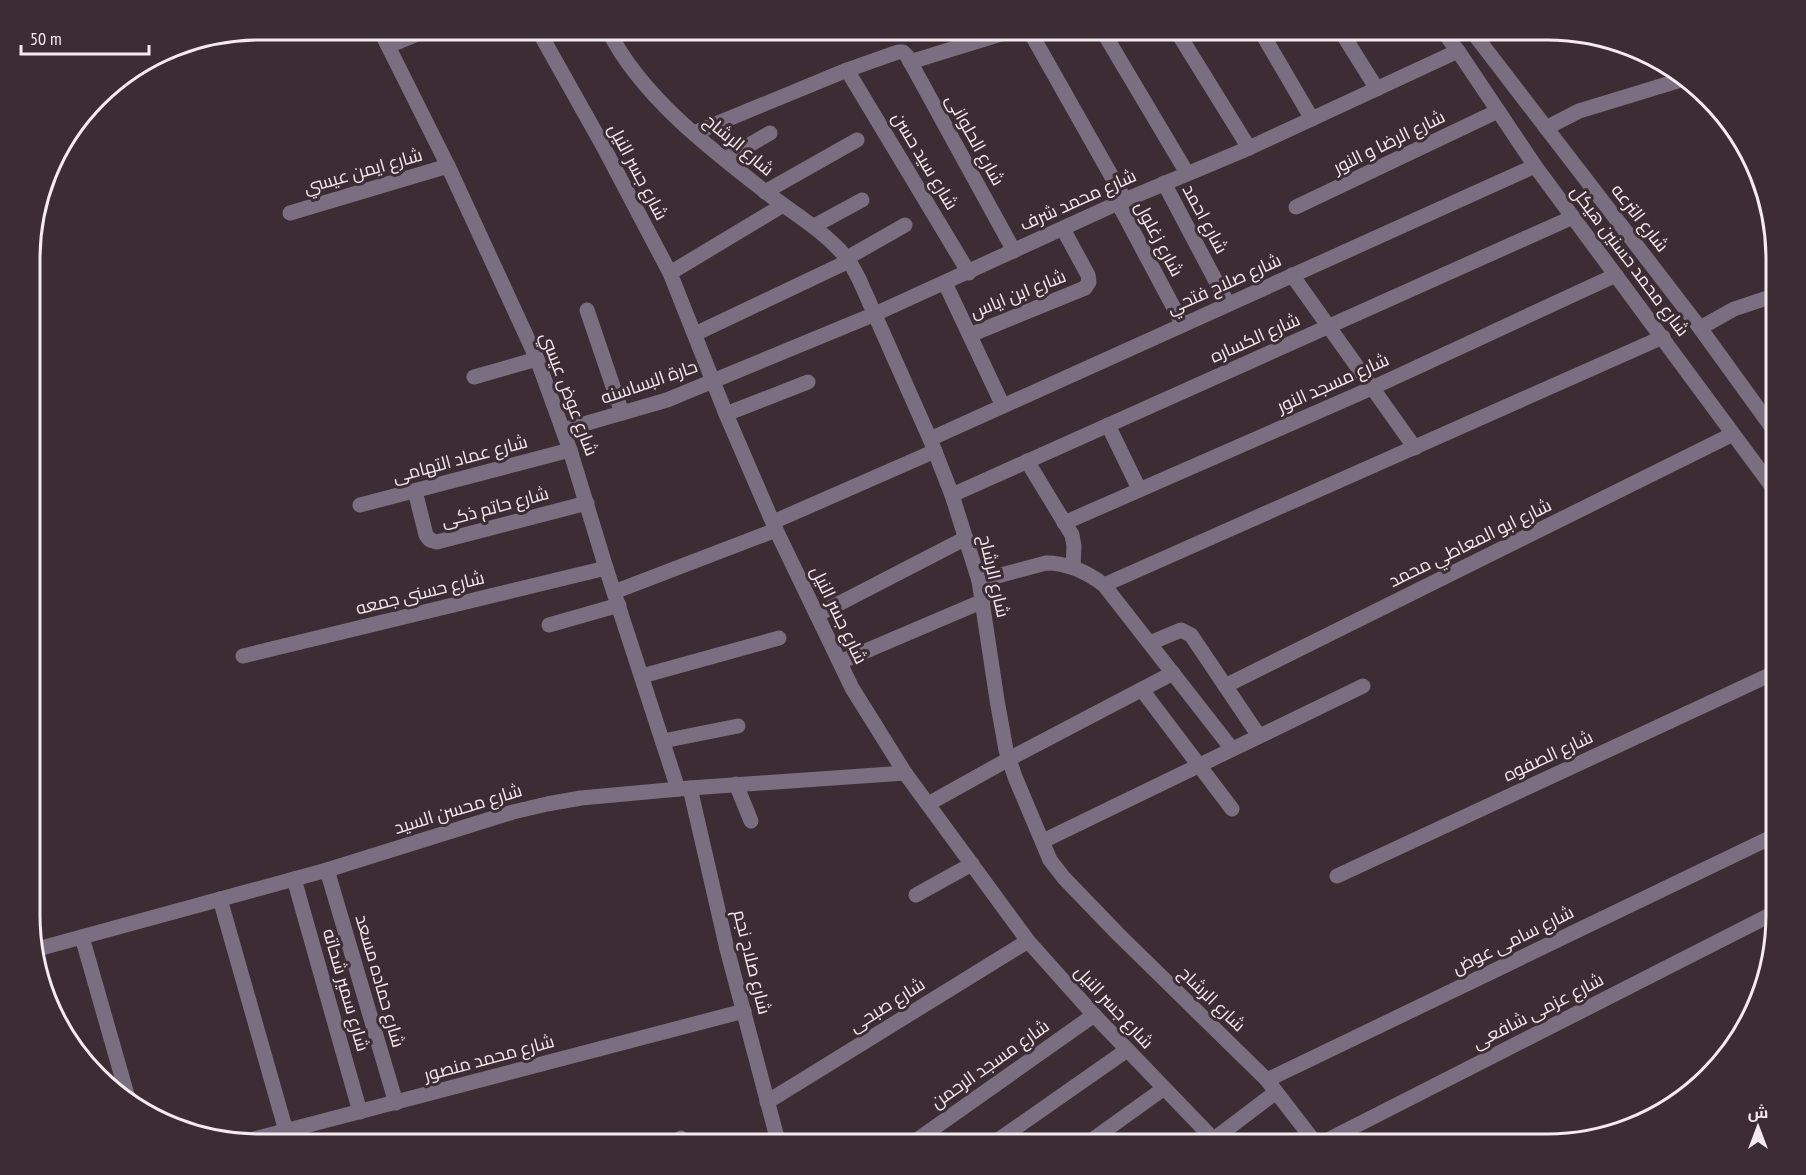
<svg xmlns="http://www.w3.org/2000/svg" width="1806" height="1175" font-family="'PT Sans Narrow',Cairo,sans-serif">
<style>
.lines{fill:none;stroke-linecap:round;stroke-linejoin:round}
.minor{stroke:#7b6e81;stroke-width:15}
.labels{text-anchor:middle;stroke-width:6;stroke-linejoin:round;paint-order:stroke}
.street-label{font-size:18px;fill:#f5eaef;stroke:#3c2d34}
.rim{fill:none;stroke:#f5eaef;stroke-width:3}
</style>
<rect width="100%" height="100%" fill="#3c2d34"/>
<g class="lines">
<g class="minor">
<path d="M380 30 448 166 537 359 570 450 606 568 678 789"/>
<path d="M538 30 602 144 670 273 726 414 776 530 852 688 905 773 1028 941 1094 1015 1219 1145"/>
<path d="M608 30C640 95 710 149 767 193 793 213 823 230 845 256 851 263 855 272 859 279L930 439 952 495 979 581 997 700 1006 750 1015 777 1050 860 1064 878 1118 934 1267 1080 1317 1145"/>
<path d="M1029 30 1125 200"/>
<path d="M1102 30 1187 173"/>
<path d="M1176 30 1249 148"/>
<path d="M1260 30 1312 119"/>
<path d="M1340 30 1377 89"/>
<path d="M1442 30 1458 51 1535 166 1776 492"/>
<path d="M1471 30 1700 328 1776 433"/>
<path d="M388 46 427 30"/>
<path d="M910 62 1014 30"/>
<path d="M847 70 969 273"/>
<path d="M1546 128 1579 111 1684 79"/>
<path d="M694 133 847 70 898 52H903L907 56 1014 251"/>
<path d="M725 159 770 133"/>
<path d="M1164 183 1228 304"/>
<path d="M765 192 857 140"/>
<path d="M1118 203 1183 325"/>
<path d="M1296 207 1498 111"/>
<path d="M290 213 448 166"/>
<path d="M814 226 862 200"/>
<path d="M847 258 905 225"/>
<path d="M670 273 783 205"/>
<path d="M1292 275 1415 448"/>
<path d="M945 283 1003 406"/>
<path d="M587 310 622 413"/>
<path d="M1700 328 1734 309 1776 295"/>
<path d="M695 334 849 261"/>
<path d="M970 335 1085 288 1089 282 1088 275 1063 229"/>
<path d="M474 377 537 359"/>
<path d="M726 414 808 382"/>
<path d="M1108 425 1139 489"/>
<path d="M563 430 667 400 875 314 1118 203 1249 148 1458 51"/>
<path d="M930 439 1535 166"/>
<path d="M1027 461 1072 535 1074 546 1073 567"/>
<path d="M415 491 426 535 430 540 437 542 587 503"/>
<path d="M952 495 1573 217"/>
<path d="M360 505 570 450"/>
<path d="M773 522 935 451"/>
<path d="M1064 523 1372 388 1616 275"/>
<path d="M979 581 1046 563C1068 563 1087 572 1104 585L1232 749"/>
<path d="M1104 585 1663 337"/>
<path d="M614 592 776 530"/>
<path d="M817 615 966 538"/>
<path d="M549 625 619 605"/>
<path d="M1150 643 1181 630 1191 635 1259 736"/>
<path d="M243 656 606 568"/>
<path d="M840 662 983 601"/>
<path d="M642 676 779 638"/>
<path d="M1225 686 1733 434"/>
<path d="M1142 690 1232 809"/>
<path d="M663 741 738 726"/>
<path d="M736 784 751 821"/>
<path d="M690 788 727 949 779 1145"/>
<path d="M928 804 1009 759 1173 673"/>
<path d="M1043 841 1363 686"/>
<path d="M327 870 396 1103"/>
<path d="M1337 876 1776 672"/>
<path d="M294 879 360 1112"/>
<path d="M916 895 972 864"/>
<path d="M220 899 286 1131"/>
<path d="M82 937 130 1105"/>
<path d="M34 950 327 870 513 812 547 804 581 798 690 788 905 773"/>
<path d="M1267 1080 1776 835"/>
<path d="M767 1102 1028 941"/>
<path d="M681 1138 683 1145"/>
<path d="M1214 1139 1276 1092"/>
<path d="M243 1142 744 1011"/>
<path d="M910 1145 1094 1015"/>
<path d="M991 1145 1127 1050"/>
<path d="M1085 1145 1163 1089"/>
<path d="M1318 1145 1776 912"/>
</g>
</g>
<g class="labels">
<g class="street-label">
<text transform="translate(975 140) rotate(61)" y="6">شارع الحلوانى</text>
<text transform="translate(1389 142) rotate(-26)" y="6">شارع الرضا و النور</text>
<text transform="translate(739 145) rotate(40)" y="6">شارع الرشاح</text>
<text transform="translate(925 161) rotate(59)" y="6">شارع سيد حسن</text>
<text transform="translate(363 171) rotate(-16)" y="6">شارع ايمن عيسي</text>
<text transform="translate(638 172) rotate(62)" y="6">شارع جسر النيل</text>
<text transform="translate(1078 200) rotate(-24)" y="6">شارع محمد شرف</text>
<text transform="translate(1640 218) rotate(52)" y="6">شارع الترعه</text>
<text transform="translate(1205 219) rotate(62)" y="6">شارع احمد</text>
<text transform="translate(1159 239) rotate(62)" y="6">شارع زغلول</text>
<text transform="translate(1630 261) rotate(53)" y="6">شارع محمد حسنين هيكل</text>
<text transform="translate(1224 284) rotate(-24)" y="6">شارع صلاح فتحي</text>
<text transform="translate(1018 294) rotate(-22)" y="6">شارع ابن اياس</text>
<text transform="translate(1255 338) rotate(-24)" y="6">شارع الكساره</text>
<text transform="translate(649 382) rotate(-19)" y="6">حارة البساسنه</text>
<text transform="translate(1333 383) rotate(-24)" y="6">شارع مسجد النور</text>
<text transform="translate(569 394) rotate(69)" y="6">شارع عوض عيسي</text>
<text transform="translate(460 459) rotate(-15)" y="6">شارع عماد التهامى</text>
<text transform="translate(495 507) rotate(-15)" y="6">شارع حاتم ذكى</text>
<text transform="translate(1470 543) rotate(-26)" y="6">شارع ابو المعاطي محمد</text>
<text transform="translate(994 576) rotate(77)" y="6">شارع الرشاح</text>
<text transform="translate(420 593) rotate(-14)" y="6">شارع حسنى جمعه</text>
<text transform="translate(839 615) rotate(64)" y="6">شارع جسر النيل</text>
<text transform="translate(1548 756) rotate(-25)" y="6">شارع الصفوه</text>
<text transform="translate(458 809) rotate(-17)" y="6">شارع محسن السيد</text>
<text transform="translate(1513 940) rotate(-26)" y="6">شارع سامى عوض</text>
<text transform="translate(752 962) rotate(76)" y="6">شارع صلاح نجم</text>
<text transform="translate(380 981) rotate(74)" y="6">شارع حماده مسعد</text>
<text transform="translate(346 990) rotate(74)" y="6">شارع سمير شحاته</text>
<text transform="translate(1212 999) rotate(44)" y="6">شارع الرشاح</text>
<text transform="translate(887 1005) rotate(-32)" y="6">شارع صبحى</text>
<text transform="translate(1114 1007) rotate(47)" y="6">شارع جسر النيل</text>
<text transform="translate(1538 1011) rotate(-27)" y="6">شارع عزمى شافعى</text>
<text transform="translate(489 1058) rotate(-15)" y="6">شارع محمد منصور</text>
<text transform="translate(990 1064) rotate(-35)" y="6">شارع مسجد الرحمن</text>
</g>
</g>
<path d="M0 0H1806V1175H0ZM259 40H1547A219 219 0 0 1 1766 259V915A219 219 0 0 1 1547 1134H259A219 219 0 0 1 40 915V259A219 219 0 0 1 259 40Z" fill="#3c2d34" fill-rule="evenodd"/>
<path class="rim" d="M259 40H1547A219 219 0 0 1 1766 259V915A219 219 0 0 1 1547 1134H259A219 219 0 0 1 40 915V259A219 219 0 0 1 259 40Z"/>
<g transform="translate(1758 1127)" stroke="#3c2d34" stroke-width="4.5" paint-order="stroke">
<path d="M0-4.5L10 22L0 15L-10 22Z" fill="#f5eaef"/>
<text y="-9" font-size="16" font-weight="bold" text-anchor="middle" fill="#f5eaef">ش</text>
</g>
<path d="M21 45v9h128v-9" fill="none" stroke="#f5eaef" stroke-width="3"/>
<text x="30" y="45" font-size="18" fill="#f5eaef" stroke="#3c2d34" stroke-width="4.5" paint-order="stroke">50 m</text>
</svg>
